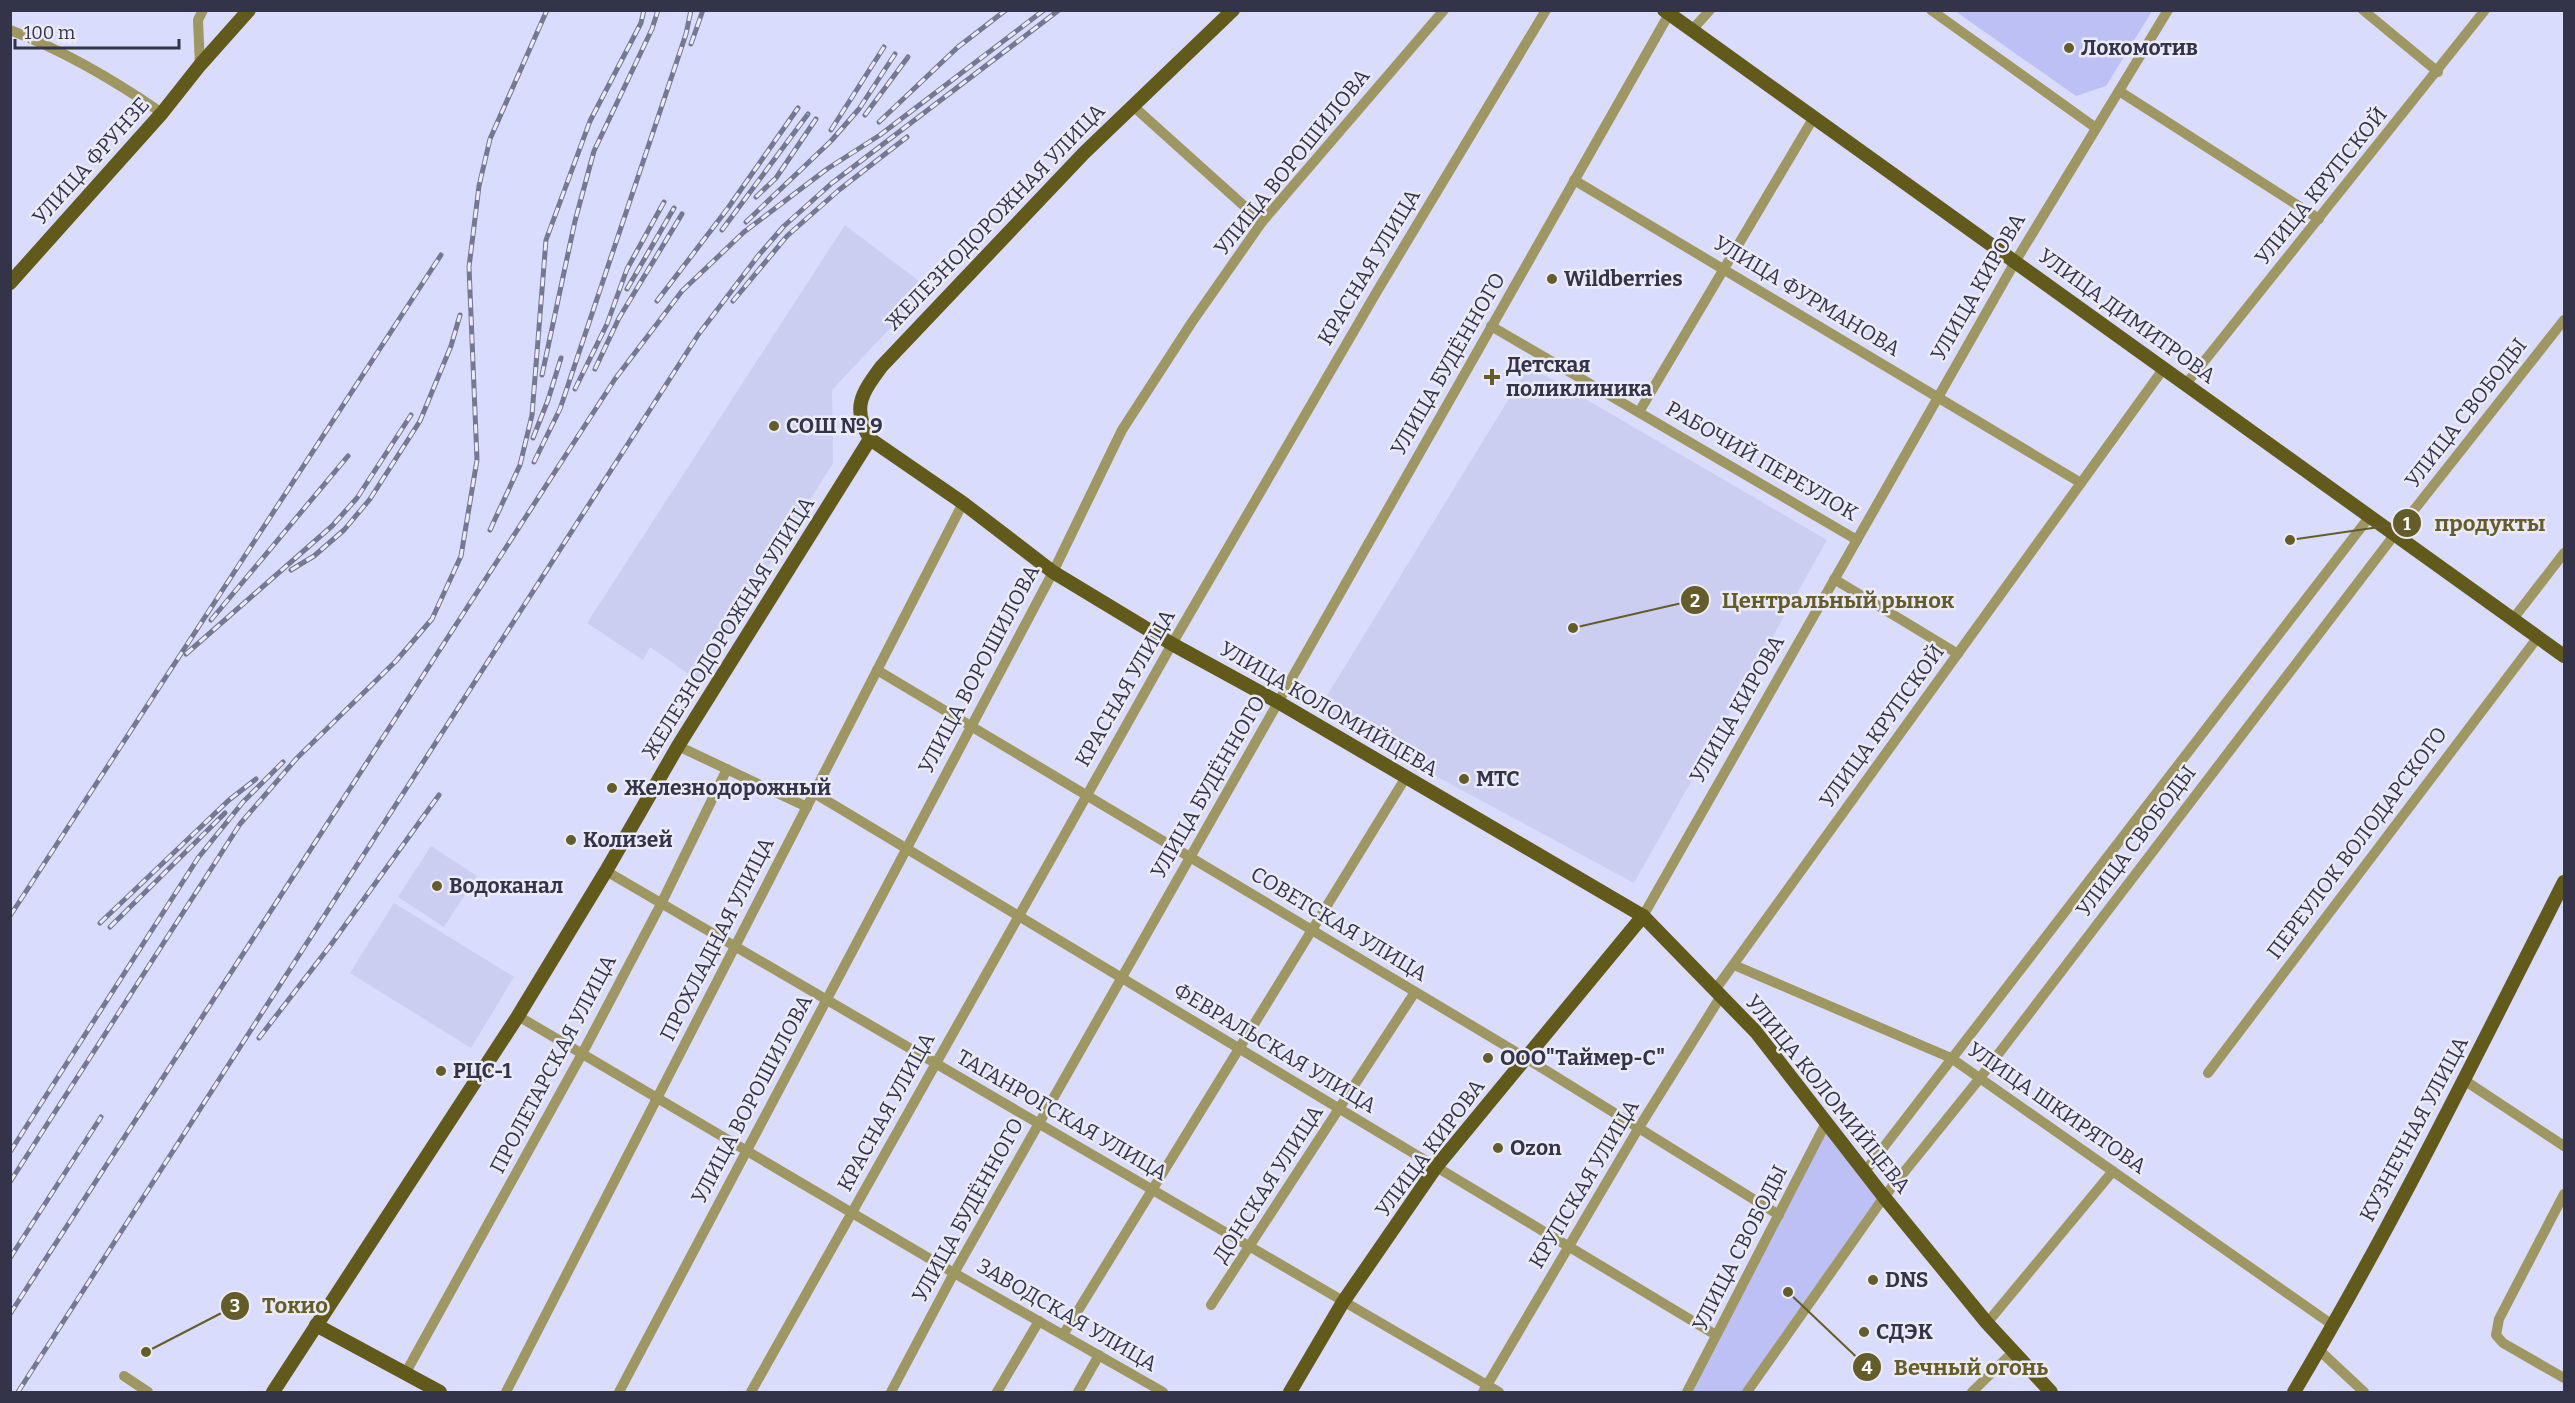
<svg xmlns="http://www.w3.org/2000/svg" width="2575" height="1403" font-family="Bitter,serif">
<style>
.built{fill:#cbcef1}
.green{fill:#bcc0f4}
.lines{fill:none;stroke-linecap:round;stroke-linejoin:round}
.minor{stroke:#9e9762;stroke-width:10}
.major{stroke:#625a1b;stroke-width:14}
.rail-casing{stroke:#767891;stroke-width:5}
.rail{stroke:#eaebf6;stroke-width:3;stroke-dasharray:9;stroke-linecap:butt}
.poi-dot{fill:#645d29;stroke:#eaebf6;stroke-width:2}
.labels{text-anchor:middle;stroke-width:5;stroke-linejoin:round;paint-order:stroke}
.poi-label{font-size:21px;font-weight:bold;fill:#333449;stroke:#eaebf6;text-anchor:start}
.street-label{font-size:21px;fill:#333449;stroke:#eaebf6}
.leader{fill:none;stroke:#645d29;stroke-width:2}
.callout-dot{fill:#645d29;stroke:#eaebf6;stroke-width:2}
.mark-label{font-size:18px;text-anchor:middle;font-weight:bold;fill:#fff}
.callout-label{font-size:22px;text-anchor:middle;font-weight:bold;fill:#645d29;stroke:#eaebf6;stroke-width:5;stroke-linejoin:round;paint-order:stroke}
</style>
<rect width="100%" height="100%" fill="#d9dcfc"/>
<g class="built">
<path d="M845 225 928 288 832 390 833 463 697 680 650 647 643 660 587 623Z"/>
<path d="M1529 366 1827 540 1634 883 1317 712Z"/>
<path d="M431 846 477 876 444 927 398 897Z"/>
<path d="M394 903 514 977 471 1048 350 973Z"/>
</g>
<g class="green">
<path d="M1955 11H2152L2106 86 2076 96Z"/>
<path d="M1827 1121 1884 1197 1747 1392H1687Z"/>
</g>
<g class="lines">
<g class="minor">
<path d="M1931 10 2096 128"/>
<path d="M2363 10 2438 72"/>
<path d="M10 30C65 51 114 80 162 113"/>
<path d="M1692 30 1710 10"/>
<path d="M200 65 198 20 203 10"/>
<path d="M2119 91 2319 219"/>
<path d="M1133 106 1262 222"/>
<path d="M1574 180 2081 483"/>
<path d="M1491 326 1857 540"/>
<path d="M2186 384 2485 10"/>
<path d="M1639 412 1814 117"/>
<path d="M1834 579 1958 654"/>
<path d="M2513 619 2564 553"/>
<path d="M877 670 1526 1058 1779 1215"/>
<path d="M678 746 807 807"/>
<path d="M814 793 1716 1335"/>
<path d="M606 871 1499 1392"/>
<path d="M1643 916 2015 262 2168 10"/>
<path d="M1734 965 1951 1058 2334 1326"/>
<path d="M1715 990 2164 368"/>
<path d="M518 1016 954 1273 1163 1392"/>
<path d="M2208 1073 2538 637"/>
<path d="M2464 1080 2564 1146"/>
<path d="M1866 1170 2370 516"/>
<path d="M2564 1194 2499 1319 2496 1335 2503 1343 2564 1378"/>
<path d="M1211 1305 1415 992"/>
<path d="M1987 1323 2113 1171"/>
<path d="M1063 1335 1406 777"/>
<path d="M2319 1350 2364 1392"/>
<path d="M405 1374 582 1054 661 904 727 769"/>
<path d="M124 1376 148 1392"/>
<path d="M506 1392 963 503"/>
<path d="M619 1392 1053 572 1122 430 1192 322 1262 222 1444 10"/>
<path d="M751 1392 1172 644 1376 293 1546 10"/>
<path d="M891 1392 954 1273 1669 14"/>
<path d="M997 1392 1039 1321"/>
<path d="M1078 1392 1099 1355"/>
<path d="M1483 1392 1638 1129 1721 996"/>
<path d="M1687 1392 1827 1121"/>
<path d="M1747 1392 1884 1197 1980 1078 2395 534 2564 320"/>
<path d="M1972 1392 2013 1352"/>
</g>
<g class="major">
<path d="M1664 10 2564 656"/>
<path d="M10 283 162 113 200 65 249 10"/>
<path d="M870 439 963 503 1053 572 1172 644 1278 702 1643 916 1756 1032 1884 1197 1987 1323 2051 1392"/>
<path d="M316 1325 440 1392"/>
<path d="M273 1392 518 1016 606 871 678 746 870 439C851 408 862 393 881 367L1084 153 1233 10"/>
<path d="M1290 1392 1343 1302 1436 1167 1643 916"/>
<path d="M2294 1392C2392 1227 2477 1054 2564 882"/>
</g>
<g class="rail-casing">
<g id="rail">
<path d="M691 44 703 10"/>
<path d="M865 115 908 57"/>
<path d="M879 122 958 47 1006 10"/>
<path d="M831 130 884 47"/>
<path d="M756 197 776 178 816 119"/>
<path d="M746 222 831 141 859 109 895 54"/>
<path d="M722 230 808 114"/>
<path d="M627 289 674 208"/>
<path d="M657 301 728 208 798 108"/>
<path d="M733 301 787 236 839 190 907 137"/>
<path d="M595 369 619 318 682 214"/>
<path d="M542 375 575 221 594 151 652 29 658 10"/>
<path d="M575 389 607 324 627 269 664 202"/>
<path d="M533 438 548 400 561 358"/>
<path d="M534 462 560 409 686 34 691 10"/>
<path d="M490 530 520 465 532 415 546 240 590 121 641 23 644 10"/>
<path d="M291 570 314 556 344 530 370 499 420 421 451 346 460 315"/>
<path d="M211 620 348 456"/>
<path d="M186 654 332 526 357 498 411 415"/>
<path d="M10 916 441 255"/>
<path d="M100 923 229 800 256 779"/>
<path d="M110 927 225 813"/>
<path d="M259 1038 330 946 439 795"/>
<path d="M10 1152 198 858 243 802 283 762"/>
<path d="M10 1182 240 824 297 758 396 661 432 619 461 556 477 460 469 267 479 186 490 139 547 10"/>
<path d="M10 1258 101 1117"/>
<path d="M10 1314 615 379 682 291 744 232 827 169 880 135 1044 10"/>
<path d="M18 1392 698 335 758 256 784 226 832 183 1059 10"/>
</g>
</g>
<use href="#rail" class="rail"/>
</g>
<g class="poi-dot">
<circle cx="2069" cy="48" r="6"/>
<circle cx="1552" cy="279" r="6"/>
<path d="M1489 368h6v6h6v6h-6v6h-6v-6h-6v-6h6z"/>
<circle cx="774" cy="426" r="6"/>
<circle cx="1464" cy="779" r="6"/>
<circle cx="612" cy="788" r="6"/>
<circle cx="571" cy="840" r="6"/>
<circle cx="437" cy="886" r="6"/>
<circle cx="1488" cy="1058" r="6"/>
<circle cx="441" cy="1071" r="6"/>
<circle cx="1498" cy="1148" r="6"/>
<circle cx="1873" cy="1280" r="6"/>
<circle cx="1864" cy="1332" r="6"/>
</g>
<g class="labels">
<g class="poi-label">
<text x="2081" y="55">Локомотив</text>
<text x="1564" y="286">Wildberries</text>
<text x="1506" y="372">Детская<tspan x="1506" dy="24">поликлиника</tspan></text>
<text x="786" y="433">СОШ № 9</text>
<text x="1476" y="786">МТС</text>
<text x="624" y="795">Железнодорожный</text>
<text x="583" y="847">Колизей</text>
<text x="449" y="893">Водоканал</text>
<text x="1500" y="1065">ООО"Таймер-С"</text>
<text x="453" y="1078">РЦС-1</text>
<text x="1510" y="1155">Ozon</text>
<text x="1885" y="1287">DNS</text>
<text x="1876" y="1339">СДЭК</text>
</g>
<g class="street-label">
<text transform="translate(91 161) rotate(-48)" y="7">УЛИЦА ФРУНЗЕ</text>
<text transform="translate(1292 162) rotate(-51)" y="7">УЛИЦА ВОРОШИЛОВА</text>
<text transform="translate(2321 186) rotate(-51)" y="7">УЛИЦА КРУПСКОЙ</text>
<text transform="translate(995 217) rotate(-46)" y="7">ЖЕЛЕЗНОДОРОЖНАЯ УЛИЦА</text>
<text transform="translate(1369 267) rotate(-59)" y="7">КРАСНАЯ УЛИЦА</text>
<text transform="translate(1978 287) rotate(-60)" y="7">УЛИЦА КИРОВА</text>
<text transform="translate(1807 296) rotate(31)" y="7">УЛИЦА ФУРМАНОВА</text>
<text transform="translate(2127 316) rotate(36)" y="7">УЛИЦА ДИМИТРОВА</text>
<text transform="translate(1448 364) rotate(-60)" y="7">УЛИЦА БУДЁННОГО</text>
<text transform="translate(2466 413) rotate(-52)" y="7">УЛИЦА СВОБОДЫ</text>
<text transform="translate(1762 461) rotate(30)" y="7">РАБОЧИЙ ПЕРЕУЛОК</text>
<text transform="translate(728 628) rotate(-58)" y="7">ЖЕЛЕЗНОДОРОЖНАЯ УЛИЦА</text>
<text transform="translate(979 669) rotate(-62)" y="7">УЛИЦА ВОРОШИЛОВА</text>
<text transform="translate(1125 688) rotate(-60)" y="7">КРАСНАЯ УЛИЦА</text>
<text transform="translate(1329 709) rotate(30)" y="7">УЛИЦА КОЛОМИЙЦЕВА</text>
<text transform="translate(1737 709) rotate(-60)" y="7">УЛИЦА КИРОВА</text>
<text transform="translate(1882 726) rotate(-54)" y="7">УЛИЦА КРУПСКОЙ</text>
<text transform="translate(1208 787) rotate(-60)" y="7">УЛИЦА БУДЁННОГО</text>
<text transform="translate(2136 841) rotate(-53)" y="7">УЛИЦА СВОБОДЫ</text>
<text transform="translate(2357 843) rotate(-53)" y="7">ПЕРЕУЛОК ВОЛОДАРСКОГО</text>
<text transform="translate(1339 924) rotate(31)" y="7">СОВЕТСКАЯ УЛИЦА</text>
<text transform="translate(717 939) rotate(-63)" y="7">ПРОХЛАДНАЯ УЛИЦА</text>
<text transform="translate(1275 1048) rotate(31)" y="7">ФЕВРАЛЬСКАЯ УЛИЦА</text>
<text transform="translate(553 1064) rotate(-62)" y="7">ПРОЛЕТАРСКАЯ УЛИЦА</text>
<text transform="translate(1828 1094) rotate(51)" y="7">УЛИЦА КОЛОМИЙЦЕВА</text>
<text transform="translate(752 1099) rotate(-62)" y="7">УЛИЦА ВОРОШИЛОВА</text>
<text transform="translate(2057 1108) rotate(35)" y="7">УЛИЦА ШКИРЯТОВА</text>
<text transform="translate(886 1112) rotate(-61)" y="7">КРАСНАЯ УЛИЦА</text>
<text transform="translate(1062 1115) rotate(30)" y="7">ТАГАНРОГСКАЯ УЛИЦА</text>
<text transform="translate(2414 1129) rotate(-62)" y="7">КУЗНЕЧНАЯ УЛИЦА</text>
<text transform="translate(1430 1148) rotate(-53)" y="7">УЛИЦА КИРОВА</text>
<text transform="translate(1268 1184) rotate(-57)" y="7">ДОНСКАЯ УЛИЦА</text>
<text transform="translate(1584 1184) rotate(-59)" y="7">КРУПСКАЯ УЛИЦА</text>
<text transform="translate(968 1210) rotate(-61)" y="7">УЛИЦА БУДЁННОГО</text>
<text transform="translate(1740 1248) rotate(-63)" y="7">УЛИЦА СВОБОДЫ</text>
<text transform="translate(1067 1315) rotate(30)" y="7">ЗАВОДСКАЯ УЛИЦА</text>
</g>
</g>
<path class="leader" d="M2290 540L2407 523M1573 628L1695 600M146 1352L235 1306M1788 1292L1867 1367"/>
<g class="callout-dot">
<circle cx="2290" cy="540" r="6"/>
<circle cx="1573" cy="628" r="6"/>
<circle cx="146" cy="1352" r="6"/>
<circle cx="1788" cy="1292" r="6"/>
<circle cx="2407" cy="523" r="15"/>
<circle cx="1695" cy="600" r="15"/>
<circle cx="235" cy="1306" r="15"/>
<circle cx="1867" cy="1367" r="15"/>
</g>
<g class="mark-label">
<text x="2407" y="530">1</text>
<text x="1695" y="607">2</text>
<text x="235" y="1312">3</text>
<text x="1867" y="1374">4</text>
</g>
<g class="callout-label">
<text x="2490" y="531">продукты</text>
<text x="1838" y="608">Центральный рынок</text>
<text x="295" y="1313">Токио</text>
<text x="1971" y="1375">Вечный огонь</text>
</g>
<rect width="2575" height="1403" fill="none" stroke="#333449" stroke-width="24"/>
<path d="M15 39v9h164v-9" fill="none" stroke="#333449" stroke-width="3"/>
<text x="24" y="39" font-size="18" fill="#333449" stroke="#eaebf6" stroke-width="4.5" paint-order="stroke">100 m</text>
</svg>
